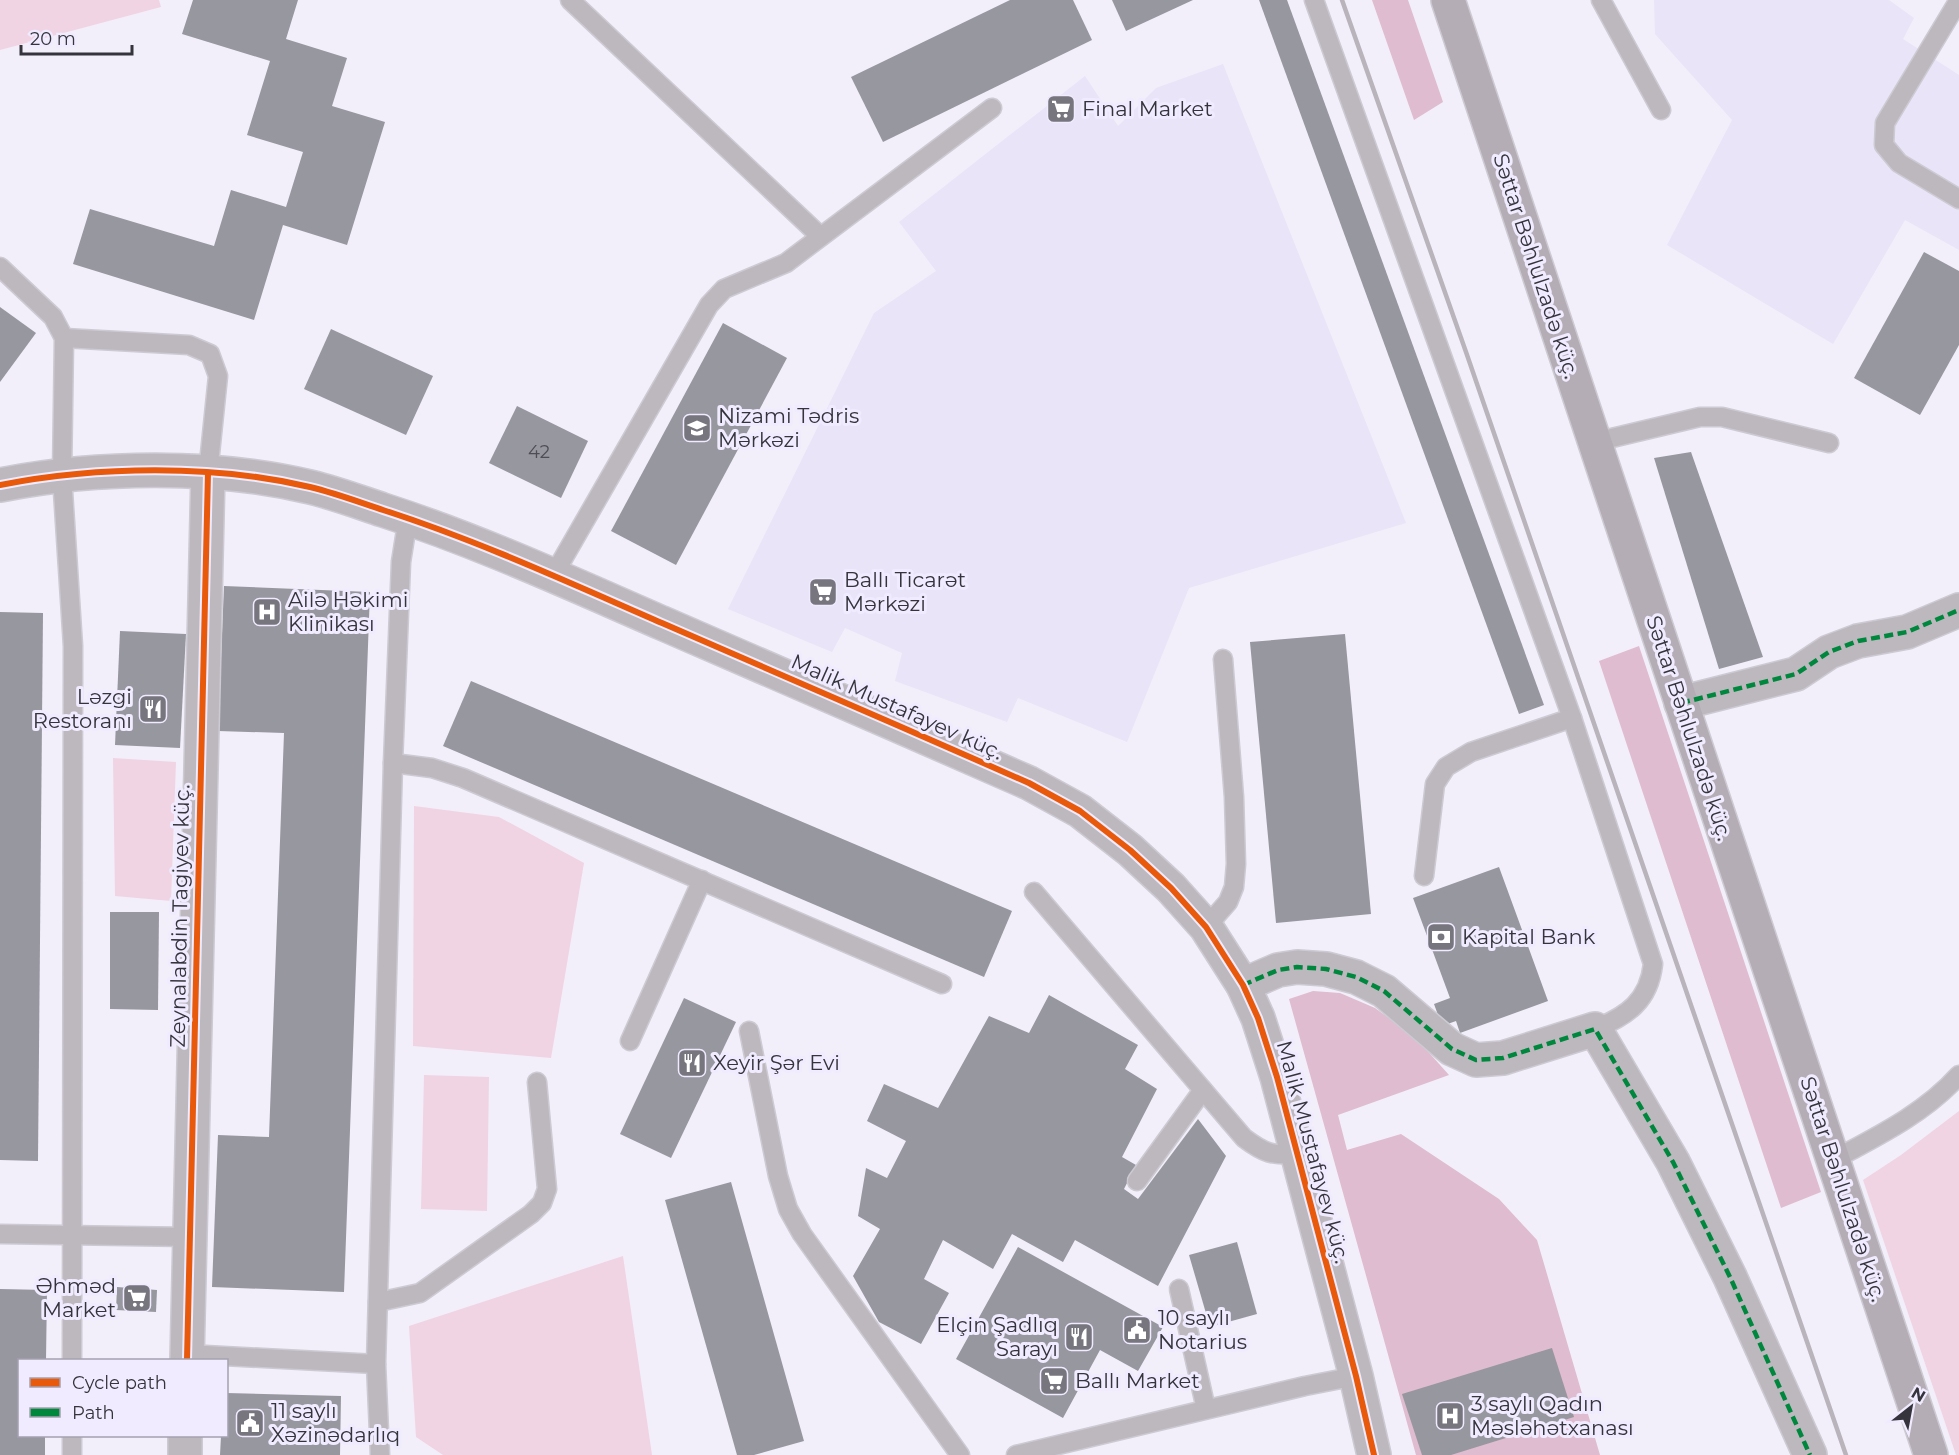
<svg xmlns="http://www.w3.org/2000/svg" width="1959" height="1455" font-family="Montserrat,sans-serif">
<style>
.built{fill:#e9e4f7}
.green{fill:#f0d4e3}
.forest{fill:#dfbccf}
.building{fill:#9797a0}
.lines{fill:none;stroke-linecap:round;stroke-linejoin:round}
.service-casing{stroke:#cdcad3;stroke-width:21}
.minor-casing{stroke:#cdcad3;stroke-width:36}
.tertiary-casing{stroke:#cdcad3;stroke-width:36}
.secondary-casing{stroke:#cdcad3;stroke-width:36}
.service{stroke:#bdb8be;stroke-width:18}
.minor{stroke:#bdb8be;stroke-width:33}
.tertiary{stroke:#bdb8be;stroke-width:33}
.secondary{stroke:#b4adb5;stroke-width:33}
.rail{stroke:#b9b4bc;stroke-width:4.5}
.quiet{stroke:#00873e;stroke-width:4.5;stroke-dasharray:9 4.5;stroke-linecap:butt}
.cycleway-casing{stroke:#f0ebfe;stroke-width:10}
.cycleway{stroke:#e8590c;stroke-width:6}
.labels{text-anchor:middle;stroke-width:6;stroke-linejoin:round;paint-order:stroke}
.number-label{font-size:18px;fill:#4e4c55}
.poi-label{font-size:21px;fill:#35333c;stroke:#f0ebfe;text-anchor:start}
.street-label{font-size:21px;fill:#35333c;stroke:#f0ebfe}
</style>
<rect width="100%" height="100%" fill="#f2effa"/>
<g class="built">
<path d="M1654 0H1889L1914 18 1903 39 1959 75V250L1905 220 1833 344 1667 245 1732 120 1655 34Z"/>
<path d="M1223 64 1406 523 1189 588 1127 742 1018 698 1007 722 895 681 902 653 845 628 832 652 728 609 874 313 936 271 899 222 1085 76 1118 126 1156 88Z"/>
</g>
<g class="green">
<path d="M0 0H159L161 7 0 50Z"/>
<path d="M113 758 176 762 171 901 115 896Z"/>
<path d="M414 806 499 817 584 863 551 1058 413 1046Z"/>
<path d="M424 1075 489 1077 487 1211 421 1209Z"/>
<path d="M1959 1111V1455H1956L1863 1180 1901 1155Z"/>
<path d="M623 1256 652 1455H443L416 1437 409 1326Z"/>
</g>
<g class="forest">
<path d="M1372 0H1408L1443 102 1414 120Z"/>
<path d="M1639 646 1821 1192 1781 1208 1599 661Z"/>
<path d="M1313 991 1340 993 1375 1008 1415 1037 1449 1075 1338 1115 1347 1150 1401 1134 1499 1199 1537 1240 1600 1455H1416L1289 999Z"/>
</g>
<g class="building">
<path d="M193 0H298L286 39 347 58 332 106 385 122 347 245 283 225 254 320 73 264 90 209 214 246 231 190 286 207 303 152 247 135 270 61 182 34Z"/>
<path d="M1010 0H1073L1092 40 883 142 851 77Z"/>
<path d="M1112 0H1193L1126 31Z"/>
<path d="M1259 0H1287L1544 705 1519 714Z"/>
<path d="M1924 252 1959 271V345L1920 415 1854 378Z"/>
<path d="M0 307 36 333 0 382Z"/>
<path d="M723 323 787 358 676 565 611 531Z"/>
<path d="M331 329 433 376 406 435 304 389Z"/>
<path d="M517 406 588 441 561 498 489 463Z"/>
<path d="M1691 452 1763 657 1719 669 1654 458Z"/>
<path d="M224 586 370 592 344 1292 212 1287 218 1135 269 1137 284 733 218 731Z"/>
<path d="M0 612 43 613 38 1161 0 1160Z"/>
<path d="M120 631 186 634 180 748 115 745Z"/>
<path d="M1345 634 1371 914 1276 923 1250 642Z"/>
<path d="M471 681 1012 911 984 977 443 746Z"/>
<path d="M1499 867 1548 1001 1460 1033 1456 1021 1442 1026 1434 1004 1450 998 1413 898Z"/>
<path d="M110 912H159L158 1010 110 1009Z"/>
<path d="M1049 995 1138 1045 1125 1069 1157 1089 1122 1157 1136 1165 1124 1189 1138 1199 1198 1119 1226 1156 1158 1286 1075 1240 1063 1262 1012 1234 993 1269 943 1240 924 1279 949 1293 921 1344 879 1322 853 1276 880 1229 858 1216 866 1168 887 1178 906 1141 867 1121 884 1084 938 1108 989 1016 1029 1033Z"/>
<path d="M684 998 736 1022 671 1158 620 1134Z"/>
<path d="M731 1182 804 1441 754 1455H737L665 1200Z"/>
<path d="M1237 1242 1257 1314 1210 1327 1189 1255Z"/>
<path d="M1018 1247 1163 1327 1138 1371 1100 1350 1063 1418 956 1359Z"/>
<path d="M117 1287 157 1290 156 1312 116 1310Z"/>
<path d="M0 1289 47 1290 46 1360H20V1436H45V1455H0Z"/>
<path d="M1552 1348 1574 1417 1451 1455H1422L1402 1394Z"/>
<path d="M226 1393 341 1396 340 1455H220L221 1436H226Z"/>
</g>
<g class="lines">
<g class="service-casing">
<g id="service">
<path d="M570 0 820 236"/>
<path d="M1314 0 1572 718 1653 964C1649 1001 1627 1016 1595 1029"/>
<path d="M1601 0 1661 110"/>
<path d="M1959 0 1885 123 1884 145 1899 163 1959 199"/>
<path d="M0 267 53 317 64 338 62 476 73 646 72 1360"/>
<path d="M64 338 189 345 210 354 218 376 208 473"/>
<path d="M1595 442 1700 417H1722L1829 443"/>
<path d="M553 576 709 305 724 289 786 263 992 108"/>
<path d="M393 763 432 768 463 778 942 984"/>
<path d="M1424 876 1435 784 1446 767 1471 752 1572 718"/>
<path d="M1034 892 1244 1138C1264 1153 1272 1156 1298 1154"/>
<path d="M1206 927 1228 902 1234 887 1236 864 1234 797 1223 659"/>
<path d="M749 1031 778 1176 788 1209 802 1234 960 1455"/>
<path d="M630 1041 702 880"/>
<path d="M1833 1160C1878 1136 1925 1113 1959 1075"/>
<path d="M1137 1181 1203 1090"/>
<path d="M0 1234 189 1237"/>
<path d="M1179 1289 1206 1409"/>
<path d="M378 1302 420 1293 531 1214 542 1203 547 1189 537 1082"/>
<path d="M187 1354 376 1364"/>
<path d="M72 1455V1436"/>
<path d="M380 1455 376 1364 393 763 401 562 408 518"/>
<path d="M1016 1455 1305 1386 1356 1376"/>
</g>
</g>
<g class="minor-casing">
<g id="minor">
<path d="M1681 703 1796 674 1829 652 1858 641 1907 632 1959 610"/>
<path d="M1243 985 1278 970 1297 967 1326 969 1356 977 1384 991 1452 1049 1476 1060 1503 1058 1595 1029 1673 1162 1730 1277 1810 1455"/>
<path d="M187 1360 208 473"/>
<path d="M185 1455V1436"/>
</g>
</g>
<g class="tertiary-casing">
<path id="tertiary" d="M0 485C97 466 213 464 310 487 335 493 359 502 383 510 479 541 570 583 662 623 784 676 907 729 1029 783L1080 811 1130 850 1171 888 1206 927 1243 985 1258 1018 1277 1077 1356 1376 1374 1455"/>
</g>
<g class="secondary-casing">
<path id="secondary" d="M1448 0 1931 1455"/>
</g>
<use href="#service" class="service"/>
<use href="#minor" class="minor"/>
<use href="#tertiary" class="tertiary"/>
<use href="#secondary" class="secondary"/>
<path class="rail" d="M1342 0 1466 352 1846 1455"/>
<g class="quiet">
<path d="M1681 703 1796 674 1829 652 1858 641 1907 632 1959 610"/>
<path d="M1243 985 1278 970 1297 967 1326 969 1356 977 1384 991 1452 1049 1476 1060 1503 1058 1595 1029 1673 1162 1730 1277 1810 1455"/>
</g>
<g class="cycleway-casing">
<g id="cycleway">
<path d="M0 485C97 466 213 464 310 487 335 493 359 502 383 510 479 541 570 583 662 623 784 676 907 729 1029 783L1080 811 1130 850 1171 888 1206 927 1243 985 1258 1018 1277 1077 1356 1376 1374 1455"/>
<path d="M187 1360 208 473"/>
</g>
</g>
<use href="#cycleway" class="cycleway"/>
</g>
<defs>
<g id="supermarket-square" transform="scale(1.5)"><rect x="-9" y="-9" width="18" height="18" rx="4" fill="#77757e" stroke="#f0ebfe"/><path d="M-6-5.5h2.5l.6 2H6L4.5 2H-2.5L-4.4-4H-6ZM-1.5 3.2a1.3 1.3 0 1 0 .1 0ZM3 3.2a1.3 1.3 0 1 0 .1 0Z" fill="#fff"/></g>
<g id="university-square" transform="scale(1.5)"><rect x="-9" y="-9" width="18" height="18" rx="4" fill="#77757e" stroke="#f0ebfe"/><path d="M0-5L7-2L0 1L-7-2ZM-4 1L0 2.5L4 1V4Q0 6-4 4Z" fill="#fff"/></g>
<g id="hospital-square" transform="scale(1.5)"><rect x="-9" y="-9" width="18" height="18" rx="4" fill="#77757e" stroke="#f0ebfe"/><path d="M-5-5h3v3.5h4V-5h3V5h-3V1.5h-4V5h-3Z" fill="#fff"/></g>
<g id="restaurant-square" transform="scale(1.5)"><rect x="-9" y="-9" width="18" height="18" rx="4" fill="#77757e" stroke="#f0ebfe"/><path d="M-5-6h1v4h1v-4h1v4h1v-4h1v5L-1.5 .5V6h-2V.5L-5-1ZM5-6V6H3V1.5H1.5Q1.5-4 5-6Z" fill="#fff"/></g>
<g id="bank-square" transform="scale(1.5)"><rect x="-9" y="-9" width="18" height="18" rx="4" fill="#77757e" stroke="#f0ebfe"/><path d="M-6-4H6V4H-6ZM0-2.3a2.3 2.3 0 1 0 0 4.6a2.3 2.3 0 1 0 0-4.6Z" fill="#fff"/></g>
<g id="civic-square" transform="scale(1.5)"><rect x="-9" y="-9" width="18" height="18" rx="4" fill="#77757e" stroke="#f0ebfe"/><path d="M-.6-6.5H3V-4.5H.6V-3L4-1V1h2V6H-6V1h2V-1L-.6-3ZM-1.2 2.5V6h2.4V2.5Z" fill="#fff"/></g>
</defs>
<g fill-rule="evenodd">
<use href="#supermarket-square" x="1061" y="109"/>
<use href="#university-square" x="697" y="428"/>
<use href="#supermarket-square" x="823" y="592"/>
<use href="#hospital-square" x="267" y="612"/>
<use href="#restaurant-square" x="153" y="709"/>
<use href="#bank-square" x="1441" y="937"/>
<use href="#restaurant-square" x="692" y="1063"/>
<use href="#supermarket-square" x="137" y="1298"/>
<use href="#civic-square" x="1137" y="1330"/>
<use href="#restaurant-square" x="1079" y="1337"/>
<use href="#supermarket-square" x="1054" y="1381"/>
<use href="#hospital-square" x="1450" y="1416"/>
<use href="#civic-square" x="250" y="1423"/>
</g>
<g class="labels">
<g class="number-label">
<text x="539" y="458">42</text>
</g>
<g class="poi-label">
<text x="1082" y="116">Final Market</text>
<text x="718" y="423">Nizami Tədris<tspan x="718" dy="24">Mərkəzi</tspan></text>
<text x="844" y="587">Ballı Ticarət<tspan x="844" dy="24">Mərkəzi</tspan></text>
<text x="288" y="607">Ailə Həkimi<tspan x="288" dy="24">Klinikası</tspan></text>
<text x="132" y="704" text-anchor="end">Ləzgi<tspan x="132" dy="24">Restoranı</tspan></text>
<text x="1462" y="944">Kapital Bank</text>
<text x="713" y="1070">Xeyir Şər Evi</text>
<text x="116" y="1293" text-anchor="end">Əhməd<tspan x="116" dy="24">Market</tspan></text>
<text x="1158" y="1325">10 saylı<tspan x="1158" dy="24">Notarius</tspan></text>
<text x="1058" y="1332" text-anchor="end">Elçin Şadlıq<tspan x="1058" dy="24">Sarayı</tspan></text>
<text x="1075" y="1388">Ballı Market</text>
<text x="1471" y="1411">3 saylı Qadın<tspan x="1471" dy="24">Məsləhətxanası</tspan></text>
<text x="271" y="1418">11 saylı<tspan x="271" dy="24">Xəzinədarlıq</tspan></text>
</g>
<g class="street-label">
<text transform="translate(1536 266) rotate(72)" y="7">Səttar Bəhlulzadə küç.</text>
<text transform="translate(897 707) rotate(24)" y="7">Malik Mustafayev küç.</text>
<text transform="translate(1689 728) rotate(72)" y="7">Səttar Bəhlulzadə küç.</text>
<text transform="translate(180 916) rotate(-89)" y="7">Zeynalabdin Tagiyev küç.</text>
<text transform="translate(1313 1152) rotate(75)" y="7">Malik Mustafayev küç.</text>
<text transform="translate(1843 1189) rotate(72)" y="7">Səttar Bəhlulzadə küç.</text>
</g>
</g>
<rect x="18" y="1359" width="210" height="78" fill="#f0ebfe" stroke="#a5a1b0" stroke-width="1.5"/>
<rect x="30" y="1378" width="30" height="9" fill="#e8590c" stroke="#a5a1b0" stroke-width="1.5"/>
<text x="72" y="1389" font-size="18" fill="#35333c">Cycle path</text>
<rect x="30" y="1408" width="30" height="9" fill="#00873e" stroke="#a5a1b0" stroke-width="1.5"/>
<text x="72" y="1419" font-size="18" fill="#35333c">Path</text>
<g transform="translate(1911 1407) rotate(31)" stroke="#f0ebfe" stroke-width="4.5" paint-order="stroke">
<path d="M0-4.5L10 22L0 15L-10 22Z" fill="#35333c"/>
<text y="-9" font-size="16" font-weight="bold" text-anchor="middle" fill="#35333c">N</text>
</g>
<path d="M21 45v9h111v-9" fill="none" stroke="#35333c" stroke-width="3"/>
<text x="30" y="45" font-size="18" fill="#35333c" stroke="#f0ebfe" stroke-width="4.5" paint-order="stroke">20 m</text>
</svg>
